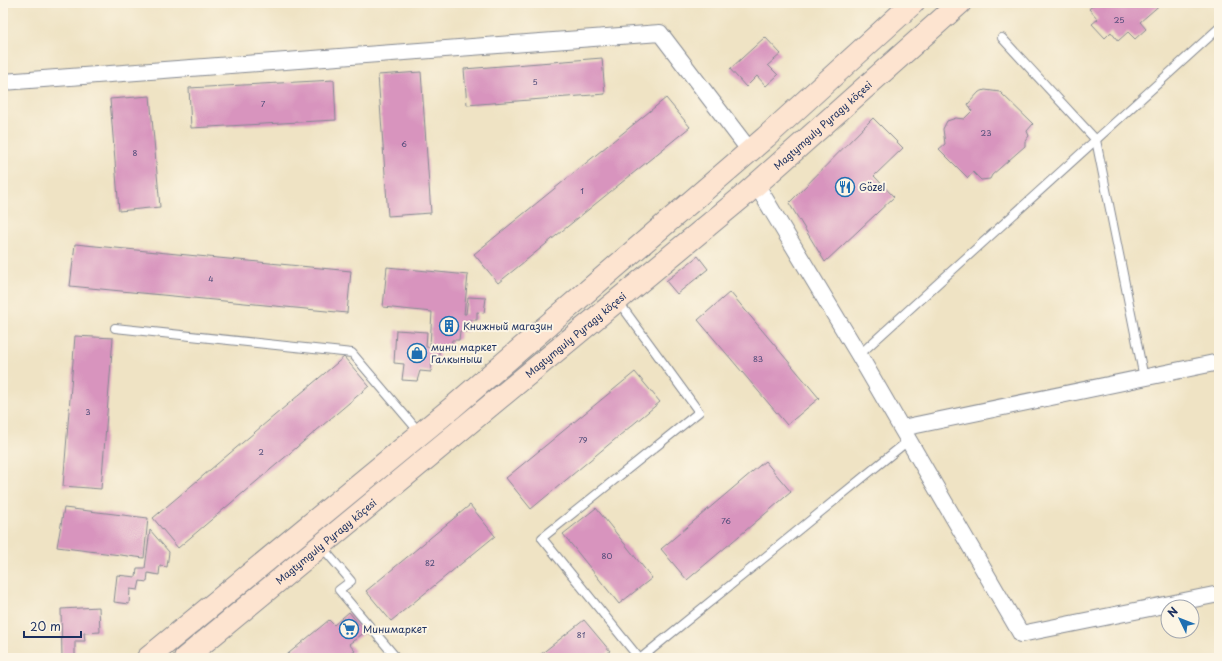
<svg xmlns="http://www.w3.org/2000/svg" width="1222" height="661" font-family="'Playpen Sans',sans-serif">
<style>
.building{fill:#d894be}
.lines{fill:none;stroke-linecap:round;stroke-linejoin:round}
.service-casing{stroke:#858991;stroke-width:10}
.minor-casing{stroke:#858991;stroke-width:18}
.secondary-casing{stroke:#858991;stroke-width:24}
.service{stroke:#fff;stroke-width:8}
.minor{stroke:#fff;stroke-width:16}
.secondary{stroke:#fde4d0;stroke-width:22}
.labels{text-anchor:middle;stroke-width:4;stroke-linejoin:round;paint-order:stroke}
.number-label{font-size:8px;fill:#4a4876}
.street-label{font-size:10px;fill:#1b2f5e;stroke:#fcf5e5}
.poi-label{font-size:10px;fill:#1b2f5e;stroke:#fcf5e5;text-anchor:start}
</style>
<rect width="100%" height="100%" fill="#fcf5e5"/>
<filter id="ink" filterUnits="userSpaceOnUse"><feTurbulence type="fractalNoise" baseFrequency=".025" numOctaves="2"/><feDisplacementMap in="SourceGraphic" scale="8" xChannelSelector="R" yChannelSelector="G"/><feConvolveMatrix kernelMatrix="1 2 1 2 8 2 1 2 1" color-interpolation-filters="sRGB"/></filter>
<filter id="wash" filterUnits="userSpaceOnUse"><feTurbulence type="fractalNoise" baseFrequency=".012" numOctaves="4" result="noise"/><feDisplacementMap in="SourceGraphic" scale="16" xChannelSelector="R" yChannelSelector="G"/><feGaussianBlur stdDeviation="0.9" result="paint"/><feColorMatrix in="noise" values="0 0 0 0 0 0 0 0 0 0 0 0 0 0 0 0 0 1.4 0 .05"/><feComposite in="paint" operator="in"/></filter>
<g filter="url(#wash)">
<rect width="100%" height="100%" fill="#efe3c4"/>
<g id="blocks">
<g class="building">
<path d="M1096 3H1162L1140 22 1146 29 1135 39 1128 32 1118 41 1111 32 1105 38 1092 24 1098 19 1089 9Z"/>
<path d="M765 37 781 54 768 65 778 75 766 86 757 76 746 87 730 69Z"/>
<path d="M602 58 605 94 467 105 464 69Z"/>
<path d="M421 72 431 213 388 216 378 75Z"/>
<path d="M334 80 336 120 191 128 189 88Z"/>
<path d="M985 90 1000 92 1033 124 1027 131 1029 136 1025 141V146L992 175 990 179 981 180 973 172 968 178 939 149 945 144 943 129 947 121 956 118 964 119 972 111 968 104 979 92Z"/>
<path d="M150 96 160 207 119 211 110 99Z"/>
<path d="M666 98 690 127 498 283 474 254Z"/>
<path d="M873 118 903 148 874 176 894 197 825 262 789 203Z"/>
<path d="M75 244 351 271 347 313 70 286Z"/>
<path d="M698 256 708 269 677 294 666 281Z"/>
<path d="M387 267 468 275 464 314H466L468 297 486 298 484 313 477 312V320H468L467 332 460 331 459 340H452L451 347 430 345 432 312 383 307Z"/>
<path d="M730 292 819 398 787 425 698 320Z"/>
<path d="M396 330 427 332 426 347 439 348V358H432L431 372 420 371 417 381 402 380 404 364 394 363Z"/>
<path d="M75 336 113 338 101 489 63 486Z"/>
<path d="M344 357 369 386 178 548 153 518Z"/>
<path d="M635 372 660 402 531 509 506 478Z"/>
<path d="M765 461 791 492 687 580 661 549Z"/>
<path d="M470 505 495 536 391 621 366 591Z"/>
<path d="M64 508 148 518 144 558 57 547Z"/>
<path d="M596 508 652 578 619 604 563 534Z"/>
<path d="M150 530 169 552 167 567 160 566 159 575 148 573 147 582 140 581 138 590 130 589 129 604 114 602 117 575 136 577 137 568H145Z"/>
<path d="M99 607 100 632 84 633 85 641H75V657L62 658 61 609Z"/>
<path d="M349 612 365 632 349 644 355 651 346 658H283L329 620 334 625Z"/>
<path d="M584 620 610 651 601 658H536Z"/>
</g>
</g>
</g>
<g filter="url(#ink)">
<use href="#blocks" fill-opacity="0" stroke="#858991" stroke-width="1"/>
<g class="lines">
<g class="service-casing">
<g id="service">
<path d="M1002 38 1096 140 1144 378"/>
<path d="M618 301 699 412 542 538 639 658"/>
<path d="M115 328 352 353 420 433"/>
<path d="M859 355 1219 28"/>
<path d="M321 546 351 581 339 590 394 655"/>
<path d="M641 658 909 440"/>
</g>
</g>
<g class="minor-casing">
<g id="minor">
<path d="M3 82 660 33 750 151"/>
<path d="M756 184 859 355 1021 634 1219 594"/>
<path d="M902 428 1219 362"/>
</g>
</g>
<g class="secondary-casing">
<g id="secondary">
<path d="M148 658 453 407 766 137 913 3"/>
<path id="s1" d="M185 658 741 198 960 3"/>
</g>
</g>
<use href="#service" class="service"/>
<use href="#minor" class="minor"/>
<use href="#secondary" class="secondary"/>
</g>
</g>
<defs>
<g id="restaurant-ring" transform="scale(1)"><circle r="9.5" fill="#fcf5e5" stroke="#1f6fb2" stroke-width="1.5"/><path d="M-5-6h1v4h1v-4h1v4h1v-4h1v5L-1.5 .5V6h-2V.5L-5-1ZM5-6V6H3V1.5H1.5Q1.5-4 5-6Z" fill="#1f6fb2"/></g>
<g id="building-ring" transform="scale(1)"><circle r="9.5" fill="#fcf5e5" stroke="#1f6fb2" stroke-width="1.5"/><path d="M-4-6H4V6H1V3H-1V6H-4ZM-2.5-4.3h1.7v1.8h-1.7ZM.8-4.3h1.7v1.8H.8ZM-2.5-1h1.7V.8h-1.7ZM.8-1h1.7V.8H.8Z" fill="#1f6fb2"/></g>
<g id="shop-ring" transform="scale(1)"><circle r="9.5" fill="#fcf5e5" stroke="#1f6fb2" stroke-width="1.5"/><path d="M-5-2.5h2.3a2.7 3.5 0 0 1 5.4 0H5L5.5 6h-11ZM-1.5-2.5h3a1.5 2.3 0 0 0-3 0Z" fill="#1f6fb2"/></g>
<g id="supermarket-ring" transform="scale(1)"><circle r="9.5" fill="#fcf5e5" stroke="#1f6fb2" stroke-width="1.5"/><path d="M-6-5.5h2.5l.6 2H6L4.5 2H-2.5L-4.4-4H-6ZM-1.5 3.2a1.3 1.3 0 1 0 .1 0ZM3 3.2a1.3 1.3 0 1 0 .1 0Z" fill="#1f6fb2"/></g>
</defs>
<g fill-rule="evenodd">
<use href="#restaurant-ring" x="845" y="187"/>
<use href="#building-ring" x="449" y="326"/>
<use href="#shop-ring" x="417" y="353"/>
<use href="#supermarket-ring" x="349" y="629"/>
</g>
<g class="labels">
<g class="number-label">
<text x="1119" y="23">25</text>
<text x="535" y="85">5</text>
<text x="263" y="107">7</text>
<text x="986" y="136">23</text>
<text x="404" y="147">6</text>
<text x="135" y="156">8</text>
<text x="582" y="194">1</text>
<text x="211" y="282">4</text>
<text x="758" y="362">83</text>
<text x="88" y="415">3</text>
<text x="583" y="443">79</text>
<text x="261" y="455">2</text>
<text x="726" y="524">76</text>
<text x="607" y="559">80</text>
<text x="430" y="566">82</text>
<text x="581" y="638">81</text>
</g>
<g class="street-label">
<text dy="4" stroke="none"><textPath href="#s1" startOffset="831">Magtymguly Pyragy köçesi</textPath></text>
<text dy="4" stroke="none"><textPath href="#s1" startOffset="507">Magtymguly Pyragy köçesi</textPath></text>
<text dy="4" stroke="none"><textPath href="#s1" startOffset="183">Magtymguly Pyragy köçesi</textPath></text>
</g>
<g class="poi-label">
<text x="859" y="191">Gözel</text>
<text x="463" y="330">Книжный магазин</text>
<text x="431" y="351">мини маркет<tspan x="431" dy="12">Галкыныш</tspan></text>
<text x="363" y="633">Минимаркет</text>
</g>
</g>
<rect width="1222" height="661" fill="none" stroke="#fcf5e5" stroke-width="16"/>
<g transform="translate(1180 619) rotate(313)"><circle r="19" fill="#fcf5e5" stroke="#a2a6af"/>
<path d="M0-3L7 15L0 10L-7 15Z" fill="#1f6fb2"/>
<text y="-6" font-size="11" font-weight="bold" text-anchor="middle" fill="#1b2f5e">N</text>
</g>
<path d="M24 631v6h57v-6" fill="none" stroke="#1b2f5e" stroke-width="2"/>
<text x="30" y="631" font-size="12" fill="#1b2f5e" stroke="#fcf5e5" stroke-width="3" paint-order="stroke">20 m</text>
</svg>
